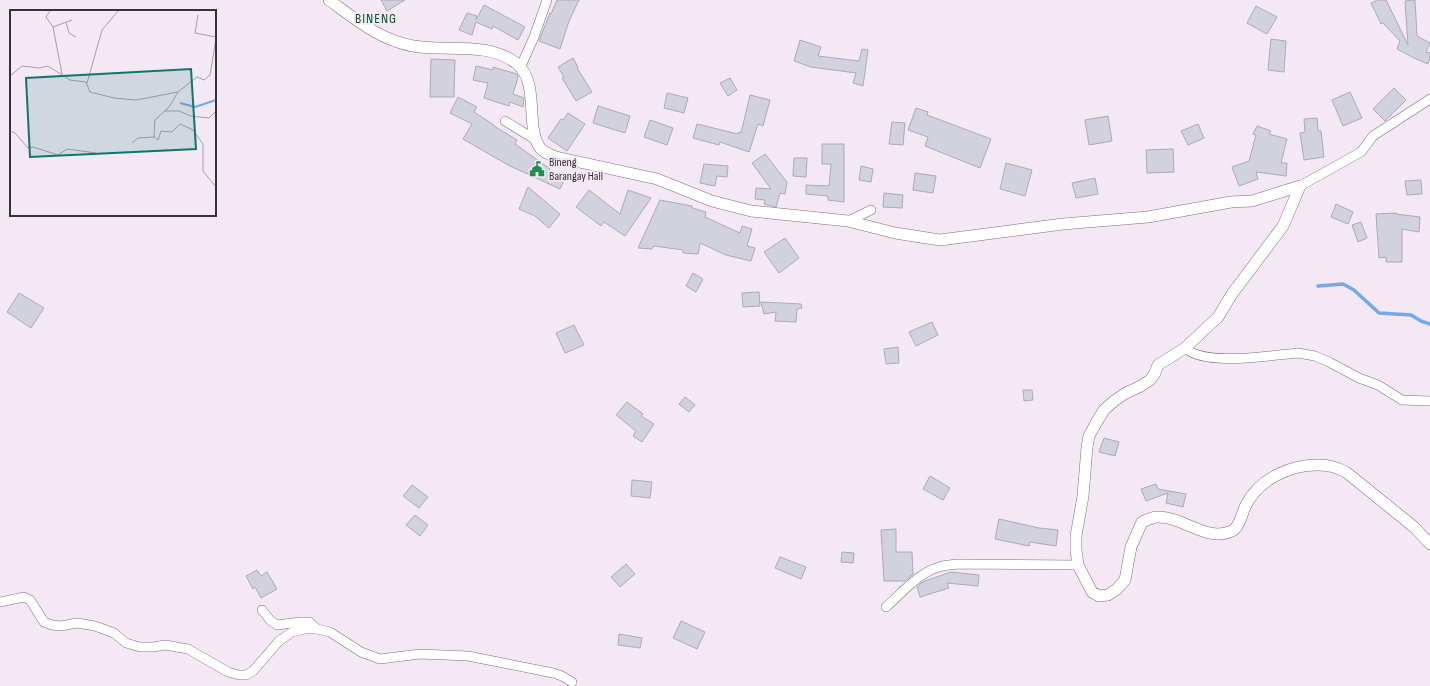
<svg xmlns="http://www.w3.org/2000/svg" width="1430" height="686" font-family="'Sofia Sans Condensed',sans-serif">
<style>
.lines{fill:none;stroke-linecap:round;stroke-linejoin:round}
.stream{stroke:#74a8ed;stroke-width:3.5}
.building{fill:#d2d1de;stroke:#abaab6}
.minor-casing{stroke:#7a717a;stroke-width:10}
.tertiary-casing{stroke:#7a717a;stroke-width:12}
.minor{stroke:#fff;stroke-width:9}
.tertiary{stroke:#fff;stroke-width:11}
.labels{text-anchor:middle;stroke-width:4;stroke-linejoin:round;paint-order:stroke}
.poi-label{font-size:12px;fill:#373237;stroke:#f3e8f3;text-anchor:start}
.quarter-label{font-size:14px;letter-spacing:1px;fill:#085327;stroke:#f3e8f3}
.inset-river{fill:none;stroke:#74a8ed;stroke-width:2}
.inset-road{fill:none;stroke:#a89fa8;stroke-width:1}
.view{fill:#0f766e;fill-opacity:0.15;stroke:#0f766e;stroke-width:2}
.inset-edge{fill:none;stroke:#373237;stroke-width:2}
</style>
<rect width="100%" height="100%" fill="#f3e8f3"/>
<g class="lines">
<path class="stream" d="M1318 286 1343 284 1354 290 1379 313 1411 315 1421 321 1430 324"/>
</g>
<g class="building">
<path d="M381 0H405L387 11Z"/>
<path d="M557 0H579L569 21 560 49 539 41 550 13 551 14Z"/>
<path d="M1378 0H1386L1408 45 1405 1 1415 0 1417 36 1430 43 1426 52 1430 53V58L1428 64 1414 58 1397 49 1400 41 1383 23 1381 24 1371 3Z"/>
<path d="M484 5 525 27 518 40 493 26 492 29 476 22 472 35 459 30 467 13 477 16 476 20Z"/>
<path d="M1256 6 1277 17 1267 34 1247 23Z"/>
<path d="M1271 39 1286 41 1284 72 1268 70Z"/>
<path d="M800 40 821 47 818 56 859 61 862 49 868 50 863 86 853 83 856 73 811 67 794 61Z"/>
<path d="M573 58 578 67 577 68 592 92 576 101 562 78 564 77 558 67Z"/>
<path d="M431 59 455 60 454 97H430Z"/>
<path d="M476 66 493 70V67L517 74 518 77 513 94 524 98 523 107 510 102 509 106 484 98 488 83 473 80Z"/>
<path d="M730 78 737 90 728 96 720 83Z"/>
<path d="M1394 88 1406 100 1385 121 1373 109Z"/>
<path d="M1350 92 1362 118 1343 126 1332 100Z"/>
<path d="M667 93 688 98 684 113 664 108Z"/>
<path d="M750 95 770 100 763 126 758 124 749 152 720 142 719 145 693 138 697 124 738 134 739 132 741 133Z"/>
<path d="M458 97 477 107 474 112 494 125V126L517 140 515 144 550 169 549 171 565 178 560 189 508 165 463 139 472 124 450 113Z"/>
<path d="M598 106 630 116 625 133 593 123Z"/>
<path d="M916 108 928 112 927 115 991 139 980 168 925 146 928 137 908 130Z"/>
<path d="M568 113 585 124 567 151 548 138 561 119 563 120Z"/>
<path d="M1108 116 1112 141 1089 145 1085 120Z"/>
<path d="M1317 118 1318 131H1321L1324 157 1304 160 1300 133 1305 132 1304 119Z"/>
<path d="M650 120 673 128 667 145 644 137Z"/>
<path d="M892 122 905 123 903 145 889 144Z"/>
<path d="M1198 124 1204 138 1188 145 1181 131Z"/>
<path d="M1257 126 1271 131 1269 134 1287 139 1281 163H1287L1286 176 1256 172 1258 179 1239 186 1232 167 1249 161 1256 135 1253 134Z"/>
<path d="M822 144H844V202L828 200V196L806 194V185L829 186 831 164H822Z"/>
<path d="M1173 149 1174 172 1147 173 1146 150Z"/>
<path d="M765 154 787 182 785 194 780 193 776 207 764 204 765 200 755 199 756 188 771 189 752 163Z"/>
<path d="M794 158H807L806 177 793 176Z"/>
<path d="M1006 163 1032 170 1025 196 1000 189Z"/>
<path d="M704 164 728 166 727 177 717 176 715 186 700 183Z"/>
<path d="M861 166 873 169 871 182 859 180Z"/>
<path d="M915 173 936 176 933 193 913 190Z"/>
<path d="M1095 178 1098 194 1076 198 1072 183Z"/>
<path d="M1421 180 1422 194 1407 195 1405 181Z"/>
<path d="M528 187 560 214 549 228 535 216 519 209Z"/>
<path d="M589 190 620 214 628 190 651 198 625 236 604 222 601 226 576 207Z"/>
<path d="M884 193 903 195 902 208 883 207Z"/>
<path d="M660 200 692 206V208L706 212 705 217 740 233 742 226 752 229 747 246 755 248 751 261 726 255 700 243 698 254 683 253V250L654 246 652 249 638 248Z"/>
<path d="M1336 204 1353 212 1348 224 1331 217Z"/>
<path d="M1396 213V214L1420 217 1419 232 1402 229V262H1386V257L1379 258 1376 214Z"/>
<path d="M1361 222 1367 238 1358 242 1352 225Z"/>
<path d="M785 238 799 258 779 273 764 252Z"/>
<path d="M693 273 703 279 696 292 686 286Z"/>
<path d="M759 292 760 306 743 307 742 293Z"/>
<path d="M19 293 44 308 31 328 7 312Z"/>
<path d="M761 302 801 304 802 308 797 309 796 322 775 321 776 312 764 314Z"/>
<path d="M932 322 938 335 916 346 909 332Z"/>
<path d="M574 325 584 345 565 353 556 333Z"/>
<path d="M898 347 899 363 886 364 884 349Z"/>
<path d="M1023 390H1032L1033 400 1024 401Z"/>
<path d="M685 397 695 405 689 412 679 404Z"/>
<path d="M627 402 643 414 641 416 654 424 642 442 633 436 636 431 616 415Z"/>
<path d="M1104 438 1119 442 1115 456 1099 452Z"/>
<path d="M930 476 950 488 943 500 923 489Z"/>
<path d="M632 480 652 482 650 498 631 496Z"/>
<path d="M1156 484 1158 489 1186 494 1183 507 1166 503 1168 493 1146 501 1141 489Z"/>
<path d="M412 485 428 497 419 508 403 496Z"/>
<path d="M415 515 428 525 420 536 406 525Z"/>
<path d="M999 519 1039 528 1058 530 1056 546 1030 542 1029 546 995 539Z"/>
<path d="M896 529V552H912L913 574 905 581H884L881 530Z"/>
<path d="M842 552 854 553 853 563 841 562Z"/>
<path d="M780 557 806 567 801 579 775 568Z"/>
<path d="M626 564 635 574 620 587 611 577Z"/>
<path d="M257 570 261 576 267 572 277 589 261 598 255 587 253 589 246 576Z"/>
<path d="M951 572 979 575 978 586 947 583 949 588 920 597 917 587 921 583 925 581Z"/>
<path d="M681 621 705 632 697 649 673 638Z"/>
<path d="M619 634 642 638 640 648 618 645Z"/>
</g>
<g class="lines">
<g class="minor-casing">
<g id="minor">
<path d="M521 66 534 37 547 0"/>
<path d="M505 121 536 140"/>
<path d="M1300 186 1361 152 1373 136 1430 99"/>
<path d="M848 221 871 210"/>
<path d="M1185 348C1206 367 1271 355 1298 353L1315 356 1329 362 1359 378 1378 385 1402 400 1430 401"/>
<path d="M0 602 24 597 30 600 44 622 52 625 61 626 77 623 95 626 114 633 126 643 140 647H153L165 645 188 649 228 672 239 675H246L253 671 279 641 292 632 305 629H317L330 632 361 652 380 659 420 654 468 656 553 673 562 676 572 682"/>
<path d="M886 607C902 593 918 573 939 567 945 565 951 565 957 564L1078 565"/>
<path d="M262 610 270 620 277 625 300 622H309L317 629"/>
</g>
</g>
<g class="tertiary-casing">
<path id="tertiary" d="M329 0C355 19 380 40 413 46 447 52 486 41 516 63 541 82 524 129 541 149 545 153 551 155 556 157L657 179 712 201 751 211 848 221 895 233 940 240 1063 224 1148 217 1231 202 1252 201 1300 186 1283 226 1232 294 1218 317 1185 348 1158 365 1155 373 1150 380 1141 386 1126 393 1114 401 1104 410 1096 423 1089 436 1087 447 1083 496 1076 536V550L1078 565 1092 592 1099 596 1108 595 1117 589 1125 580 1131 547 1142 522C1147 520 1151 518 1156 517 1182 515 1206 543 1232 531 1240 527 1242 512 1246 505 1259 479 1291 464 1320 465 1329 465 1338 468 1346 472L1414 527 1430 544"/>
</g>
<use href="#minor" class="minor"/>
<use href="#tertiary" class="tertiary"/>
</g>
<defs>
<g id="civic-bare" transform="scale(1.2)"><path d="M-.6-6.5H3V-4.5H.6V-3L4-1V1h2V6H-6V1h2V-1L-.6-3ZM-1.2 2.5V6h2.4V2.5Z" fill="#1d904b" stroke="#f3e8f3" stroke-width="2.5" paint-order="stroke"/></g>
</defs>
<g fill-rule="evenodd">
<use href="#civic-bare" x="537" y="169"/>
</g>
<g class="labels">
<g class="poi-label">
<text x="549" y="166">Bineng<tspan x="549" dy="14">Barangay Hall</tspan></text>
</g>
<g class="quarter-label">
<text x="376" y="23">BINENG</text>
</g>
</g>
<g transform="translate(10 10)">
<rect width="206" height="206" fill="#f3e8f3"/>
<path class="inset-river" d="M170 93 185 97 206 90"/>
<path class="inset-road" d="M40 1 36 7 43 17 52 64M188 5 185 23 206 27M56 12 59 23 66 27M43 17 62 10M0 66 12 56 29 58 38 56 60 70 76 72 80 82 104 88 126 90 168 82 159 97 145 110 144 127 148 130 151 121 162 122 170 114 183 120 193 134V161L206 177M77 73 92 20 108 1M168 82 187 67 194 70 200 65 206 29M155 101H169L181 106 199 108 206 101M0 121 5 123 18 138 23 137 48 145 57 139 86 143M122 133 128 128 144 127"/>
<path class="view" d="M181 59 186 139 20 147 16 68Z"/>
<rect width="206" height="206" class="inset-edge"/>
</g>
</svg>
